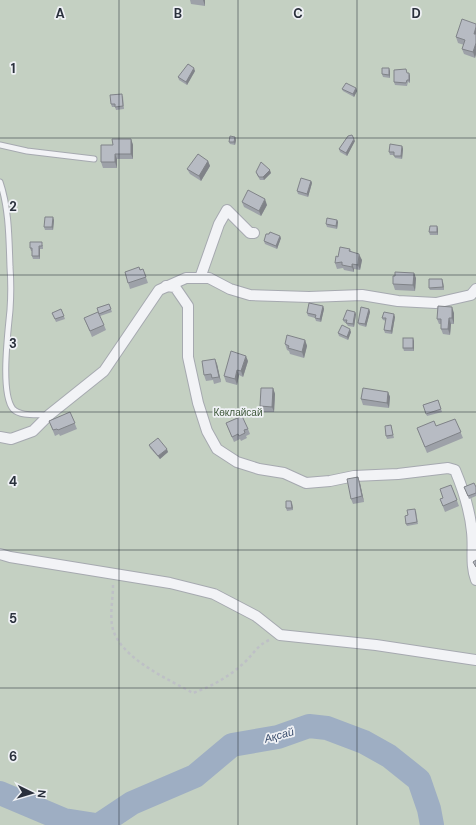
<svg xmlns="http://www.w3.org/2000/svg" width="476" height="825" font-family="'DM Sans',sans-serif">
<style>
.green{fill:#c4d0c2}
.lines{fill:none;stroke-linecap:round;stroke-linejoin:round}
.river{stroke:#9eaec3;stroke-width:24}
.lane-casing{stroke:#a6a9b0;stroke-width:7}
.street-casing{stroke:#a6a9b0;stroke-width:12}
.path{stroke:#bec0c6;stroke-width:2.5;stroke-dasharray:3 3;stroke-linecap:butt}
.lane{stroke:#f2f3f6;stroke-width:5}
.street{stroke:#f2f3f6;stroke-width:10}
.wall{fill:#9da1a8}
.shaded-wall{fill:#808388}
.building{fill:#b7bbc3;stroke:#808388}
.grid{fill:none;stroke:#2a303c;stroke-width:1;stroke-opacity:0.55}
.labels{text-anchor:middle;stroke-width:3.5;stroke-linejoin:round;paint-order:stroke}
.park-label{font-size:10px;fill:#3d5739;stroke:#eff1f5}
.water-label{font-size:11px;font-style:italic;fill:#394c6c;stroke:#eff1f5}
.grid-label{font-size:13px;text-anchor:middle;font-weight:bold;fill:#2a303c;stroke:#eff1f5;stroke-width:3.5;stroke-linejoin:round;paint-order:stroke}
</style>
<rect width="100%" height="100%" fill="#e0e2e7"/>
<rect class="green" x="0" y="0" width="476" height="825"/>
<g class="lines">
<g class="river">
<path d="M0 793 64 820 96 825"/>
<path d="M99 825 132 803 195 776 232 745 278 737 309 726 327 728 364 742 389 756 419 780 429 809 432 825"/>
</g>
<g class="lane-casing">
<g id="lane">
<path d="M0 145 27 151 94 159"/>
<path d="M0 182C9 208 9 239 10 267 11 281 11 296 10 310 8 332 0 393 13 409 21 417 38 414 48 415"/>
</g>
</g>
<g class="street-casing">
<g id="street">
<path d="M200 278 219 224 227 210 250 233H254"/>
<path d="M166 286 175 287 188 306V357L198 403 207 431 217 449 237 462 259 469 284 473 306 483 330 481 354 476 398 474 448 468 455 470C463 489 470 511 472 532 474 549 470 564 476 580"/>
<path d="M0 437 11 439 33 431 49 415 104 371 159 290 186 278H209L230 289 250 295 309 297 362 295 398 301 436 303 471 295 476 289"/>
<path d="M0 554 10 557 170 583 214 594 256 616 280 635 376 645 476 660"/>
</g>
</g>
<path class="path" d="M113 585C113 598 110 613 112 625 117 657 168 679 193 693 213 686 230 676 246 661 254 653 258 645 269 640"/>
<use href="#lane" class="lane"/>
<use href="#street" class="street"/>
</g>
<g class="wall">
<path d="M190 0H205V6L191 4Z"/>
<path d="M476 24V54L475 58 464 54 462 49 464 45 458 43 456 37Z"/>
<path d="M195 71 187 85 179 80 178 77Z"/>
<path d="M390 71V78L383 77 382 74Z"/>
<path d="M408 73H409L410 76V83L408 82 407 86 395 85 394 82Z"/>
<path d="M356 88 357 91 354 97 343 91 342 89Z"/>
<path d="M123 96 124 109 116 110 115 107H112L111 104Z"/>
<path d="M235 137 236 140 235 145 230 144 229 142Z"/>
<path d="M131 139 133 145V159H117V168H103L101 162 113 145Z"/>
<path d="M355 141 347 156 340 152 339 149Z"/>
<path d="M402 146 403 149 402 159 395 158 394 155H390L389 152Z"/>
<path d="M208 161 210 166 201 181 190 174 187 169Z"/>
<path d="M256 172 271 173 264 180H260L257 175Z"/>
<path d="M311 181 312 183 308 197 298 194 297 191Z"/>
<path d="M242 202 267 205 261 216 244 207Z"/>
<path d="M54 220 53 230H45L44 227Z"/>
<path d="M337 220 338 222 337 229 327 227 326 224Z"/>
<path d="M437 226 438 229V235H430L429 232Z"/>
<path d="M281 238 277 249 265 244 264 241Z"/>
<path d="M43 245V249H40V259H33L32 256V251H31L30 248Z"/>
<path d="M350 249 351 251 362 260 360 270 354 269V272L344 270 343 268 337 269 335 263 338 257Z"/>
<path d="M143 269 148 283 130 289 125 272Z"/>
<path d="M416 278 415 291 395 290 393 284Z"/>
<path d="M443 282 444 290H430L429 288Z"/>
<path d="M109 304 112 312 100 316 97 308Z"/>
<path d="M323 306 324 309 321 322 316 321 315 318 308 316 307 313Z"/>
<path d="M61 309 65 319 56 322 52 313Z"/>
<path d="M369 309 370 312 366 327 359 325 358 323Z"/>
<path d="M454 313V324H451L450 335 443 334 441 329V324H439L437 319Z"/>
<path d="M356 314 354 327 348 326 346 323 344 322 343 320Z"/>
<path d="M395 317 392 334 385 333 384 330 386 321 383 320 382 318Z"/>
<path d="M84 318 104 325 106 330 92 337Z"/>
<path d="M351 332 348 340 339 336 338 333Z"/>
<path d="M305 340 307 346 304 358 290 354 289 351 287 350 285 344Z"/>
<path d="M414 341V351H404L403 348Z"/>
<path d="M248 361 243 377 239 375 237 385 226 382 224 376Z"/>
<path d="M217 364 221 382 214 384 213 380 206 381 204 375Z"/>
<path d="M273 388 275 394 274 412H262L260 406Z"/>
<path d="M388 392 390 397 389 408 363 405 361 399Z"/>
<path d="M438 400 442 412 427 416 423 405Z"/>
<path d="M70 412 77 429 60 436 59 434 55 436 49 421Z"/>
<path d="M455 419 463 438 427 453 417 428 436 426Z"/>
<path d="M226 423 248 429 250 434 246 436 247 438 241 441 240 439 234 442Z"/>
<path d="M391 425 394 438 387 439 386 436Z"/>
<path d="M149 445 168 452 160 459 150 448Z"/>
<path d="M360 483 364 502 353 504 351 499Z"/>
<path d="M451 485 459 506 445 512 440 499 443 498Z"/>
<path d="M464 487H476V496L469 499Z"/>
<path d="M292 503 293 510 287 511 286 508Z"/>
<path d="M416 511 418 524 407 526 406 524 408 515Z"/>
</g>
<g class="shaded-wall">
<path d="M203 0H205V6Z"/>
<path d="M476 27V38L474 34Z"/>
<path d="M476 43V54L475 58 473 52Z"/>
<path d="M194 68 195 71 187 85 186 82Z"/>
<path d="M389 68 390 71V78L389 75Z"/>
<path d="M409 73 410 76V83L409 80Z"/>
<path d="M356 88 357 91 354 97 353 94Z"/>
<path d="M235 137 236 140 235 145 234 142Z"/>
<path d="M131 139 133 145V159L131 154Z"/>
<path d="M354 139 355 141 347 156 346 153Z"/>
<path d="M402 146 403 149 402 159 401 156Z"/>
<path d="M115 154 117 159V168L115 162Z"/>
<path d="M208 161 210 166 201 181 199 176Z"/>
<path d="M270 170 271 173 264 180 263 177Z"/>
<path d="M311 181 312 183 308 197 307 194Z"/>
<path d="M265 199 267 205 261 216 259 211Z"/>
<path d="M53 217 54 220 53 230 52 227Z"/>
<path d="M337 220 338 222 337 229 336 226Z"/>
<path d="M437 226 438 229V235L437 232Z"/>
<path d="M280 236 281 238 277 249 276 246Z"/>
<path d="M39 246 40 249V259L39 256Z"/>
<path d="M359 254 362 260 360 270 358 265Z"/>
<path d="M352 264 354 269V272L352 267Z"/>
<path d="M414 273 416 278 415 291 413 285Z"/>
<path d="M442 279 443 282 444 290 443 287Z"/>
<path d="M323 306 324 309 321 322 320 319Z"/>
<path d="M452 307 454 313V324L452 318Z"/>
<path d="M369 309 370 312 366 327 365 324Z"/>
<path d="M355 312 356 314 354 327 353 324Z"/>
<path d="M394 314 395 317 392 334 391 331Z"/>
<path d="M449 318 451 324 450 335 448 329Z"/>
<path d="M350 329 351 332 348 340 347 337Z"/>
<path d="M413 338 414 341V351L413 348Z"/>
<path d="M305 340 307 346 304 358 302 352Z"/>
<path d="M246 356 248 361 243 377 241 371Z"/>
<path d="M215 359 217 364 221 382 219 377Z"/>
<path d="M237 370 239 375 237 385 235 379Z"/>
<path d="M273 388 275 394 274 412 272 407Z"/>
<path d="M388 392 390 397 389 408 387 403Z"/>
<path d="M167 449 168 452 160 459 158 456Z"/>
<path d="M358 477 360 483 364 502 362 496Z"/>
<path d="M291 501 292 503 293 510 292 508Z"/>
</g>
<g class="building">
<path d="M462 19 476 24V27L474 34H476V43L473 52 462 49 465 40 456 37Z"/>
<path d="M188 64 194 68 186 82 178 77Z"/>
<path d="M382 68H389V75L382 74Z"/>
<path d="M406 69 407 73H409V80H407L406 83 394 82V70Z"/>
<path d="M346 83 356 88 353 94 342 89Z"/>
<path d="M122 94 123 106 115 107V104H111L110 95Z"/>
<path d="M352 135 354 139 346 153 339 149 348 136Z"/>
<path d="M230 136 235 137 234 142H229Z"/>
<path d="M112 139H131V154H115V162H101V145H113Z"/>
<path d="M390 144 402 146 401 156H394V152H389Z"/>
<path d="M198 154 208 161 199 176 187 169Z"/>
<path d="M261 162 270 170 263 177H259L256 172Z"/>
<path d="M301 178 311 181 307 194 297 191Z"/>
<path d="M248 190 265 199 259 211 242 202Z"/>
<path d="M45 217H53L52 227H44Z"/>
<path d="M327 218 337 220 336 226 326 224Z"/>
<path d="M430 226H437V232H429Z"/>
<path d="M270 232 280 236 276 246 264 241 266 234H269Z"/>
<path d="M30 242H42V246H39V256H32V248H30Z"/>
<path d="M340 247 350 249 349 251 359 254 358 265 352 264V267L342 265V262L335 263 336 256 338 257Z"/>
<path d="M139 267 140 270 143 269 146 277 128 283 125 272Z"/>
<path d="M395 272 414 273 413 285 393 284V276H395Z"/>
<path d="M429 279H442L443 287 429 288Z"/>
<path d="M309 303 323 306 320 319 315 318 316 315 307 313Z"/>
<path d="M109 304 111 309 99 314 97 308Z"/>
<path d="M438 306 452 307V318H449L448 329H441V319H437Z"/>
<path d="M361 307 369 309 365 324 358 323Z"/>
<path d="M61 309 64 316 55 319 52 313Z"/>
<path d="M347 310 355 312 353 324 346 323 347 320H343Z"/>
<path d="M98 312 104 325 90 331 84 318Z"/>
<path d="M384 312 394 314 391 331 384 330 386 318H382Z"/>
<path d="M342 325 350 329 347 337 338 333Z"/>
<path d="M287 335 305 340 302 352 288 348 289 346 285 344Z"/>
<rect x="403" y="338" width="10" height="10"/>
<path d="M231 351 246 356 241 371 237 370 235 379 224 376Z"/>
<path d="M215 359 219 377 212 378 211 374 204 375 202 361Z"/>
<path d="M261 388H273L272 407 260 406Z"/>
<path d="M363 388 388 392 387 403 361 399Z"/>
<path d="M438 400 441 409 426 414 423 405Z"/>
<path d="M70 412 75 423 58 430 57 429 53 430 49 421Z"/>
<path d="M242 416 248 429 244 430 245 433 239 436 238 434 232 437 226 423Z"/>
<path d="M455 419 461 432 425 447 417 428 434 421 436 426Z"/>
<path d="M391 425 393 435 386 436 385 426Z"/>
<path d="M158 438 167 449 158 456 149 445Z"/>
<path d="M358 477 362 496 351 499 347 479Z"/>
<path d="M474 483 476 487V493L468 496 464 487Z"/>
<path d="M451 485 457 500 443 506 440 499 443 498 440 489Z"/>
<path d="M286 501H291L292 508H286Z"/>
<path d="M415 509 417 522 406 524 405 516 408 515 407 510Z"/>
<path d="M476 560V567L473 562Z"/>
</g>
<path class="grid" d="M119 0V825M238 0V825M357 0V825M0 138H476M0 275H476M0 412H476M0 550H476M0 688H476"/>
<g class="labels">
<g class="park-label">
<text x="238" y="416">Көклайсай</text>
</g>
<g class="water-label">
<text transform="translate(279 735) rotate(-15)" y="4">Ақсай</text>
</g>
</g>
<g class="grid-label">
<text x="60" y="18">A</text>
<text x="178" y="18">B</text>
<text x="298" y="18">C</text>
<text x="416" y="18">D</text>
<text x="13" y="73">1</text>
<text x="13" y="211">2</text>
<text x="13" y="348">3</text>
<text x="13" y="486">4</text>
<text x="13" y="623">5</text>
<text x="13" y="761">6</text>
</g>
<g transform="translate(32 793) rotate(95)" stroke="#eff1f5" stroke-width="3" paint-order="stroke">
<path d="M0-3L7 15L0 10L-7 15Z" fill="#2a303c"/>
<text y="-6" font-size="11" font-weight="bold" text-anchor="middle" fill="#2a303c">N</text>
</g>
</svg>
